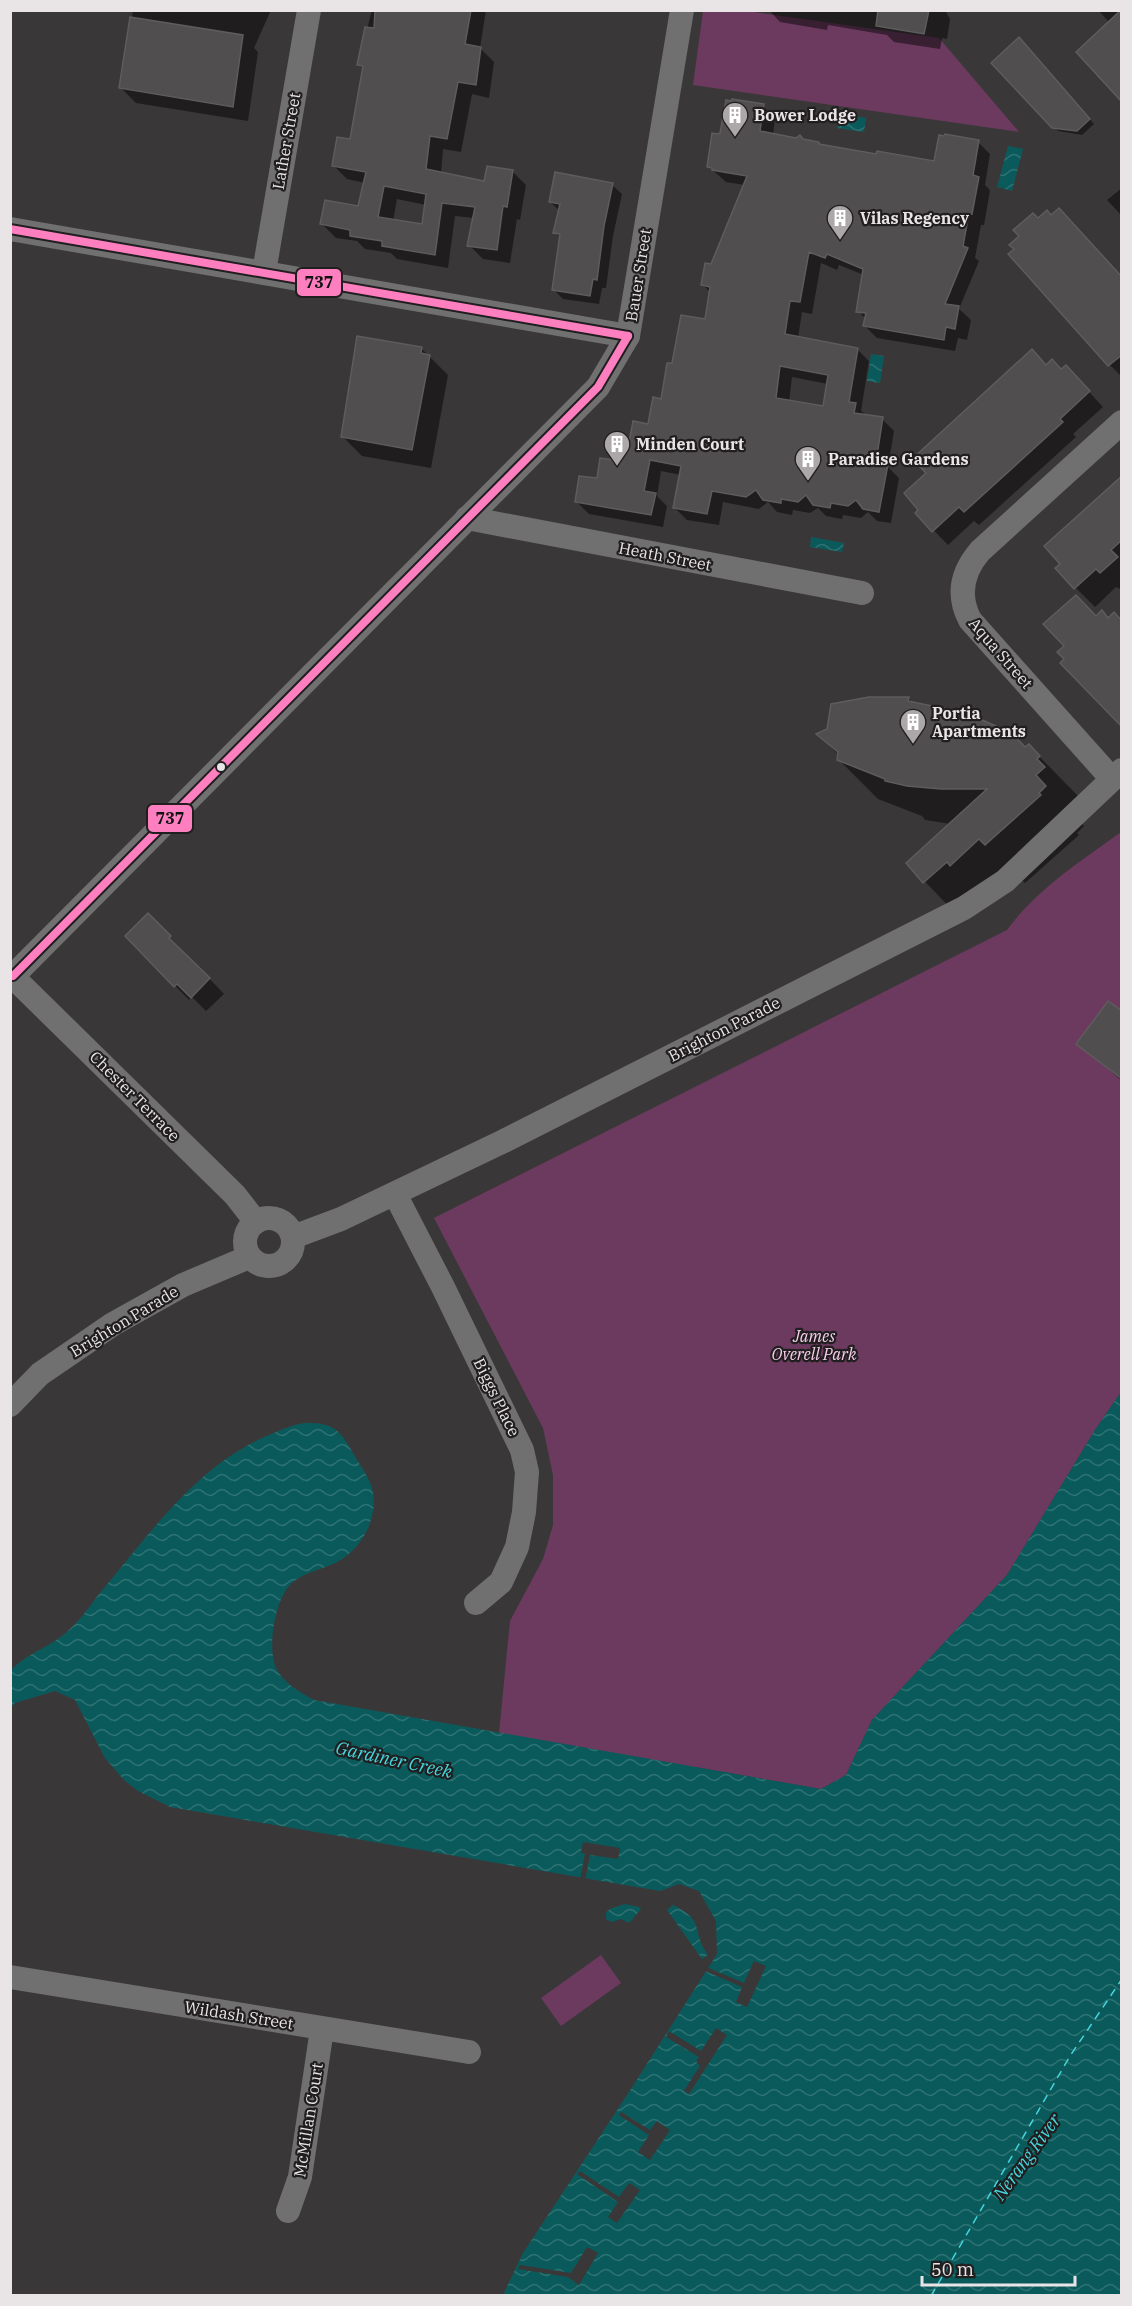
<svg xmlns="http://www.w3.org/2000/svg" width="1132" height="2306" font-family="'IBM Plex Serif',serif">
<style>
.park{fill:#6c3a5f}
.water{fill:url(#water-waves)}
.pier{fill:#3a3739}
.shadow{fill:#0007;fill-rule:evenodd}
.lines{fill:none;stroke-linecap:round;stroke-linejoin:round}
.ferry{stroke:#44d6dc;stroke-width:1.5;stroke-dasharray:8 6;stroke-linecap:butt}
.building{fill:#504e4f;stroke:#5e5c5d;stroke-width:1.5;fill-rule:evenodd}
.minor{stroke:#707070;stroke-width:24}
.bus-1-casing{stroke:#211e20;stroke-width:12}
.bus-1{stroke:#fe7fbf;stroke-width:8}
.bus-dot{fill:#e9e5e7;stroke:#211e20;stroke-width:2}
.labels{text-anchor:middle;stroke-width:4.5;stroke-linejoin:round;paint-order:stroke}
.poi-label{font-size:16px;font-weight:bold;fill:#e9e5e7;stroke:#211e20;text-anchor:start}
.street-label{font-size:16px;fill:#e9e5e7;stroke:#211e20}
.park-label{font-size:16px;font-style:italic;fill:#f8ceeb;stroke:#211e20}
.water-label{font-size:18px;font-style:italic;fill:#44d6dc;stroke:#211e20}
.line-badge{stroke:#211e20;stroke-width:2}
.pale-badge-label{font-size:16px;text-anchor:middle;font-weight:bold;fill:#111}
</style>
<defs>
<pattern id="water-waves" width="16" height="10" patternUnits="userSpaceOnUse" patternTransform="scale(1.5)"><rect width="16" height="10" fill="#0a5a5c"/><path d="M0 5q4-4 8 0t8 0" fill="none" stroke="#2e7273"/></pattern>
</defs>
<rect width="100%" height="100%" fill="#3a3739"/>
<g class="park">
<path d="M703 11H746L939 38 1019 132 693 85Z"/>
<path d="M1121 832V1392L1095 1430 1007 1575 872 1720 846 1775 821 1789 499 1733 510 1621 543 1559 553 1525V1475L543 1428 434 1218 1007 930C1037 889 1081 861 1121 832Z"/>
<path d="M601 1955 621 1983 561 2026 541 1998Z"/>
</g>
<g class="water">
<path d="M839 114 866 118 864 132 837 128Z"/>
<path d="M1008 146 1023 149 1012 191 997 187Z"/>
<path d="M871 354 884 356 880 383 867 381Z"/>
<path d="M811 537 844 543 842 552 810 547Z"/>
<path d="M1121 1392V2295H503L523 2253 629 2092 717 1954 716 1921 699 1891 679 1884 660 1891 170 1807 138 1791 124 1780 105 1758 75 1700 55 1691 15 1703 11 1707V1670C27 1653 53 1646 70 1629 81 1619 90 1606 99 1594 149 1535 196 1465 269 1435 281 1430 295 1423 308 1423 334 1422 342 1433 353 1453 359 1464 367 1474 371 1485 381 1513 363 1549 337 1562 322 1570 306 1571 292 1583 275 1597 267 1648 276 1668 283 1683 300 1692 314 1700L821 1789 846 1775 872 1720 1007 1575 1095 1430Z"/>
<path d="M625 1904 639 1907 641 1909 629 1923 621 1919 612 1922 606 1919V1912L612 1908Z"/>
<path d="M673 1905C707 1922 690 1929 708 1955L702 1959 667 1910Z"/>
</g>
<g class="pier">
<path d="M583 1842 620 1848 618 1859 590 1855 585 1881 580 1880 585 1854 581 1853Z"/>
<path d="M754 1961 766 1966 747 2007 736 2002 742 1987 705 1971 706 1967 744 1983Z"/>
<path d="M716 2028 727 2035 689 2094 684 2091 700 2066 696 2061 699 2057 666 2037 669 2031 701 2051Z"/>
<path d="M621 2112 650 2130 657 2121 670 2130 650 2160 638 2152 649 2135 619 2115Z"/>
<path d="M580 2171 619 2197 629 2183 640 2190 617 2223 608 2217 618 2202 577 2174Z"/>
<path d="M587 2247 598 2253 579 2285 568 2277 518 2269 520 2265 571 2273Z"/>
</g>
<g class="shadow">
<path d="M133 10H271L254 48 258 52 248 121 136 103 121 88Z"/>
<path d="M372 10H486L480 48 494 62 489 98 472 94 461 152 443 149 441 174 485 182 512 171 526 185 520 220 517 219 510 263 483 259 469 245 474 218 455 216 448 268 397 259 391 253 365 249 357 241 336 238 322 224 359 208 365 183 347 179 333 165 352 141 364 69 358 64ZM397 199 426 205 423 226 393 221Z"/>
<path d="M769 10H945L950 19 947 39 942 38 940 49 894 42 887 35 828 25 827 30 780 22Z"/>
<path d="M1098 10H1122L1110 23Z"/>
<path d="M1024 44 1094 124 1082 135 1058 131 993 63Z"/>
<path d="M763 106 775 118 773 135 819 143 822 146 936 163 978 142 990 154 985 185 990 190 984 225H981L975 258 979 261 959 309 971 320 967 340 958 338 955 351 877 338 865 326 866 319 858 311 864 275 839 265 837 270 821 263 812 314 802 312 798 338 857 349 869 361 861 411 867 416 882 419 894 431 888 467 899 478 891 523 877 521 868 512 861 518 843 515 842 519 826 516 818 508 810 513 793 510 792 515 777 512 768 502 759 509 723 502 719 525 687 520 675 508 681 475 661 471 657 496 667 506 663 527 589 514 576 501 650 425 663 400 674 365 706 321 711 293 703 285 745 185 726 182 709 167 719 136ZM792 377 828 384 824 408 789 402Z"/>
<path d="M612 185 622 194 613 236 606 288H602L599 304 563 299 553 289 561 238 555 232 560 211 550 202Z"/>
<path d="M1122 188V216L1107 200Z"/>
<path d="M1010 254 1122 278V377L1110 365Z"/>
<path d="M421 348 448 375 431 468 362 456 342 436Z"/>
<path d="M1062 371 1080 382 1103 407 1073 434 1076 437 979 525 974 521 948 545 917 513Z"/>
<path d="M1122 478V590L1116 587 1095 607 1076 588Z"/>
<path d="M908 698 914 704 1026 749 1029 746 1078 796 1075 799 1074 815 1084 826 1077 833 1079 835 1025 883 1019 877 963 921 908 864 951 824 925 820 922 816 878 799 839 760V755L818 734Z"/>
<path d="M162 929 224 994 206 1011 192 997 189 1000 127 936Z"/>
<path d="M1122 1013V1081L1078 1044Z"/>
</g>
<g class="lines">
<path class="ferry" d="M931 2296 1070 2056 1122 1979"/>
</g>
<g class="building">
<path d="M375 10H471L465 44 481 47 476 85 458 82 447 139 430 136 426 169 484 181 487 166 513 170 507 207 503 206 497 250 467 246 475 207 442 203 435 255 382 246V241L350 236V230L320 224 325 200 358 206 366 172 332 166 337 137 350 139 363 66 357 65 365 27 374 28ZM384 186 426 194 422 224 378 217Z"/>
<path d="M878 10H929L924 34 876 26Z"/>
<path d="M1121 10H1122V102L1076 52Z"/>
<path d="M130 17 243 35 233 107 119 88Z"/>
<path d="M1019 37 1090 119 1077 131 1052 128 991 63Z"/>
<path d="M732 99 764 104 760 131 796 138 800 135 803 139 819 142V144L876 154 877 151 934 161 939 135 944 136 945 134 979 140 973 175 979 177 972 214 969 213 963 246 968 248 945 304 959 306 955 329 946 327 944 340 863 326 866 313 856 312 863 269 827 254 825 258 809 252 800 302 790 301 785 334 858 348 849 402 856 403 854 413 883 417 876 462 888 464 879 512 863 509 856 500 848 506 831 503 830 508 813 505 806 495 798 502 781 499V503L763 500 756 490 746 497 712 491 707 514 673 508 681 466 650 460 644 491 656 493 651 515 575 502 579 476 597 478 600 458 614 460 617 440 629 442 633 421 648 424 653 397 661 399 667 363H672L681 315 705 319 710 287 701 285 705 263 711 264 747 176 712 170V168L707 167 712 133 718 134 720 133 726 100 731 101ZM780 366 828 375 823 406 776 398Z"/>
<path d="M555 172 613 183 604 226 597 280 593 279 590 296 552 290 560 234 553 233 560 204 549 202Z"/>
<path d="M1059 208 1122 277V355L1108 366 1008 254 1014 249 1009 245 1019 236 1013 230 1033 213 1038 218 1047 210 1051 215Z"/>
<path d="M357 336 422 347 421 353 430 355 412 450 341 437Z"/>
<path d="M1032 349 1046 365 1052 359 1061 369 1066 365 1090 391 1060 419 1063 422 964 512 959 507 932 532 915 513 918 510 904 493 926 473 912 459Z"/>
<path d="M1122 476V540L1111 550 1118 557 1100 573 1096 569 1074 589 1055 568 1060 564 1044 546Z"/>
<path d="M1076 595 1096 616 1102 610 1108 618 1114 612 1122 621V727L1060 663 1064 659 1057 652 1064 646 1043 624Z"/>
<path d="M869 697H909L908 701 966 713 1012 733 1025 747 1029 744 1040 756 1037 759 1045 767 1036 775 1046 786 1039 793 1041 795 985 845 979 839 950 866 947 862 923 883 906 863 987 789H941L907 786 885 781V779L837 760 838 752 816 734 827 729 831 704Z"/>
<path d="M148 913 171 936 169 938 210 978 191 998 177 984 174 987 125 936Z"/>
<path d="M1108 1001 1122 1011V1079L1076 1044Z"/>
</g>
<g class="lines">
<g class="minor">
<path d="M10 229 628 336"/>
<path d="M264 272 309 10"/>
<path d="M467 518 862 593"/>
<path d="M1112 779 970 620C957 595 962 572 980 551L1122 422"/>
<path d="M10 974 235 1195 256 1222"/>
<path d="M10 979 598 387 628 336 682 10"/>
<path d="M395 1194 443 1287 522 1450 527 1472 524 1512 517 1547 501 1582 476 1603"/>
<circle cx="269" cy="1242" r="24"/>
<path d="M293 1237 341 1219 504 1141 964 908 1005 881 1122 770"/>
<path d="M10 1405 40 1374 113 1324 183 1285 249 1257"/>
<path d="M10 1977 469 2052"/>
<path d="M288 2211 300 2177 322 2029"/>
</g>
<g class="bus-1-casing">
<g id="bus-1">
<path d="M10 229 628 336"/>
<path d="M13 976 598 387 628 336"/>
</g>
</g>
<use href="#bus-1" class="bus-1"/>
</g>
<defs>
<g id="building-pin" transform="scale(1.35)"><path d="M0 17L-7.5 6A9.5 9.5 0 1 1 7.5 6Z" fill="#aca8aa" stroke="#211e20"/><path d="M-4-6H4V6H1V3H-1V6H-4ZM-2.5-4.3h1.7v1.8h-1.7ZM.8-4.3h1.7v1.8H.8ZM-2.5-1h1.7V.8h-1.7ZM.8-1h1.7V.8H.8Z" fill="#fff"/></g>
</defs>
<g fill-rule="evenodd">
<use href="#building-pin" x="735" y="115"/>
<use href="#building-pin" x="840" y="218"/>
<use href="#building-pin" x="617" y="444"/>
<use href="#building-pin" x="808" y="459"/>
<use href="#building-pin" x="913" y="722"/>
</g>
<circle class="bus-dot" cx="221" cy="767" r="5"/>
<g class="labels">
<g class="poi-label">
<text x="754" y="121">Bower Lodge</text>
<text x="860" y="224">Vilas Regency</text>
<text x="636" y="450">Minden Court</text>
<text x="828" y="465">Paradise Gardens</text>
<text x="932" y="719">Portia<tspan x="932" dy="18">Apartments</tspan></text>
</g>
<g class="street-label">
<text transform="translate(286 141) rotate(-80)" y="6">Lather Street</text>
<text transform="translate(638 275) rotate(-81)" y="6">Bauer Street</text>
<text transform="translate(665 556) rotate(11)" y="6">Heath Street</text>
<text transform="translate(1001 653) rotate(49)" y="6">Aqua Street</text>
<text transform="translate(724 1029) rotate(-27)" y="6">Brighton Parade</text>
<text transform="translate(135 1096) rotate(45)" y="6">Chester Terrace</text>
<text transform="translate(124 1321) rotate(-31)" y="6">Brighton Parade</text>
<text transform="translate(497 1397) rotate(64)" y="6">Biggs Place</text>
<text transform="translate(239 2015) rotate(9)" y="6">Wildash Street</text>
<text transform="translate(308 2120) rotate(-81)" y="6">McMillan Court</text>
</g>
<g class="park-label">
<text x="814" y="1342">James<tspan x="814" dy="18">Overell Park</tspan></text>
</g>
<g class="water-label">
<text transform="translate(394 1760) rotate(12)" y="6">Gardiner Creek</text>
<text transform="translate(1027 2157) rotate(-54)" y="6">Nerang River</text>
</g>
</g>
<g class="line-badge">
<rect x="296" y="268" width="46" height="29" rx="6" fill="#fe7fbf"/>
<rect x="147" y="804" width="46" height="29" rx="6" fill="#fe7fbf"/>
</g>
<g class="pale-badge-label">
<text x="319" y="288">737</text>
<text x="170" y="824">737</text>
</g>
<rect width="1132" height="2306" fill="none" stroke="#e9e5e7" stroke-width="24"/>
<path d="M922 2276v9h153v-9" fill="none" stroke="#e9e5e7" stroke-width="3"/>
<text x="931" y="2276" font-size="18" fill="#e9e5e7" stroke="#211e20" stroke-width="4.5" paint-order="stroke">50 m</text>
</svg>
